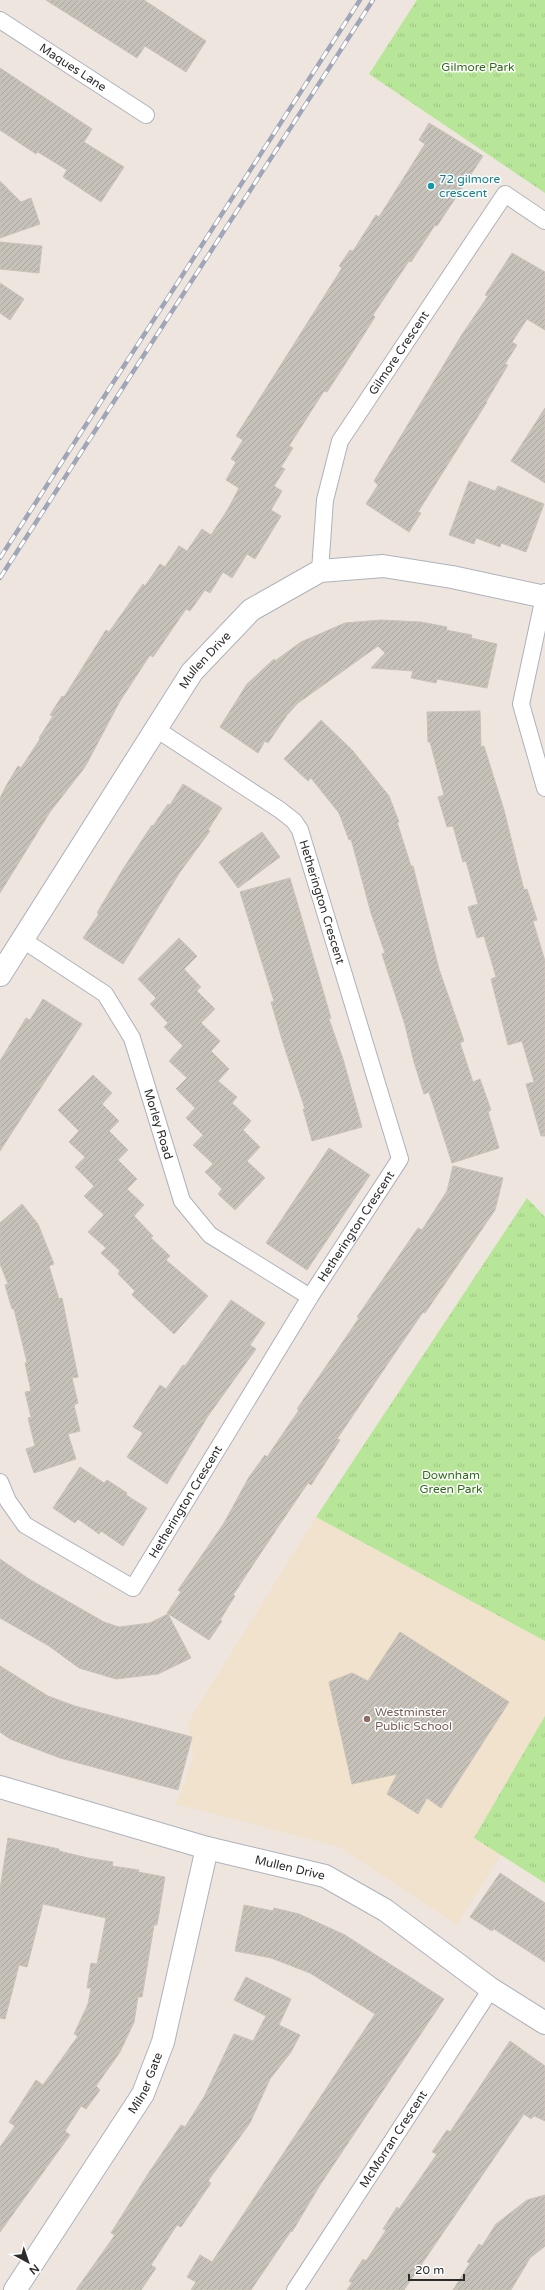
<svg xmlns="http://www.w3.org/2000/svg" width="545" height="2290" viewBox="0 0 545 2290" font-family="'Varela Round',sans-serif">
<style>
.education{fill:#f0e2cd}
.park{fill:url(#park-tufts)}
.building{fill:url(#building-hatch);stroke:#cac2b7}
.lines{fill:none;stroke-linecap:round;stroke-linejoin:round}
.street-casing{stroke:#aeb2bc;stroke-width:18}
.secondary-casing{stroke:#aeb2bc;stroke-width:24}
.street{stroke:#fff;stroke-width:16}
.secondary{stroke:#fff;stroke-width:22}
.rail-casing{stroke:#a0a5b7;stroke-width:4.5}
.rail{stroke:#fff;stroke-width:3;stroke-dasharray:9;stroke-linecap:butt}
.culture-dot{fill:#0f9aa8;stroke:#fff;stroke-width:1.5}
.education-dot{fill:#8d6e63;stroke:#fff;stroke-width:1.5}
.labels{text-anchor:middle;stroke-width:3;stroke-linejoin:round;paint-order:stroke}
.street-label{font-size:12px;fill:#2c2c2c;stroke:#fff}
.park-label{font-size:12px;fill:#2f6d18;stroke:#fff}
.culture-label{font-size:12px;fill:#0d838f;stroke:#fff;text-anchor:start}
.education-label{font-size:12px;fill:#785e54;stroke:#fff;text-anchor:start}
</style>
<defs>
<pattern id="park-tufts" width="24" height="20" patternUnits="userSpaceOnUse"><rect width="24" height="20" fill="#b8e699"/><path d="M3 7l-1-3M5 7V3M7 7l1-3M15 17l-1-3M17 17v-4M19 17l1-3" fill="none" stroke="#9ec584"/></pattern>
<pattern id="building-hatch" width="6" height="6" patternUnits="userSpaceOnUse"><rect width="6" height="6" fill="#c6c1b9"/><path d="M-1 1l2-2M0 6l6-6M5 7l2-2" fill="none" stroke="#aaa69f"/></pattern>
</defs>
<rect width="100%" height="100%" fill="#eee6de"/>
<polygon class="education" points="316,1517 545,1641 545,1716 474,1838 501,1855 457,1925 339,1847 176,1804 193,1759 188,1722"/>
<g class="park">
<polygon points="417,0 545,0 545,193 369,74"/>
<polygon points="527,1198 545,1217 545,1641 316,1517"/>
<polygon points="545,1716 545,1883 474,1838"/>
</g>
<g class="building">
<polygon points="46,0 144,0 206,41 186,72 145,46 137,58"/>
<polygon points="0,68 92,129 84,142 124,167 101,202 63,177 67,170 38,152 36,154 0,130"/>
<polygon points="429,123 483,156 437,226 435,225 411,262 409,261 373,315 375,317 349,358 327,392 324,391 289,446 293,448 281,467 285,469 274,486 282,491 271,510 281,516 255,559 247,554 232,578 223,572 210,593 205,590 190,611 186,609 153,657 150,655 120,701 85,767 50,812 0,893 0,798 6,786 18,766 21,768 40,739 39,738 53,716 50,715 62,696 64,697 106,630 109,632 143,584 145,586 160,564 165,567 179,546 187,551 202,529 211,535 228,509 239,488 226,480 236,462 231,459 243,440 236,436 342,268 339,266 350,250 353,251 376,215 379,217 425,144 419,140"/>
<polygon points="0,181 21,202 31,198 40,224 0,238"/>
<polygon points="0,242 42,246 39,273 0,269"/>
<polygon points="512,253 545,272 545,330 527,319 512,342 517,345 505,364 508,365 486,402 487,402 418,512 421,513 409,532 366,504 378,485 374,481 461,336 488,296 485,295"/>
<polygon points="0,283 24,299 10,320 0,313"/>
<polygon points="545,408 545,483 511,461"/>
<polygon points="469,481 495,491 498,486 544,504 526,552 501,543 500,547 476,538 474,544 449,535"/>
<polygon points="381,620 421,622 447,627 446,630 472,635 471,638 497,644 487,688 437,679 436,683 411,678 413,671 371,668 385,653 378,646 298,703 287,715 268,743 265,741 258,753 220,727 247,684 274,659 275,661 301,642 345,623"/>
<polygon points="480,711 481,747 484,746 504,810 524,890 527,889 537,920 533,921 545,961 545,1136 541,1136 526,1084 534,1082 522,1041 508,1045 491,979 496,977 484,936 477,938 468,907 478,904 466,861 463,862 453,826 447,827 438,797 444,795 430,742 428,742 427,712"/>
<polygon points="321,720 353,751 389,796 399,822 397,822 411,866 413,866 439,969 464,1041 460,1043 473,1082 480,1079 491,1110 488,1112 499,1148 452,1163 429,1092 424,1094 414,1062 405,1025 382,954 385,953 371,913 351,839 349,840 339,813 311,778 308,781 284,759"/>
<polygon points="183,784 222,808 208,830 210,831 180,872 123,964 83,938 99,914 97,913 123,869 152,825 153,826 168,804 170,805"/>
<polygon points="262,832 280,857 238,888 219,862"/>
<polygon points="290,878 331,1018 329,1019 343,1059 362,1127 312,1141 303,1109 305,1109 283,1043 271,1002 274,1001 240,892"/>
<polygon points="179,938 197,956 184,969 201,987 197,991 215,1009 201,1023 220,1041 211,1051 229,1069 218,1081 237,1097 232,1103 251,1121 243,1130 260,1147 247,1161 265,1178 235,1210 218,1194 222,1189 205,1172 213,1164 193,1145 203,1135 186,1118 195,1108 176,1089 187,1078 169,1061 183,1046 164,1027 168,1023 150,1004 156,998 138,979"/>
<polygon points="43,999 82,1024 0,1151 0,1061 26,1018 30,1020"/>
<polygon points="93,1075 112,1093 102,1104 119,1121 109,1131 128,1150 118,1160 137,1179 127,1189 144,1205 134,1216 153,1236 151,1238 170,1256 166,1260 208,1296 174,1334 132,1295 135,1291 118,1274 120,1271 101,1253 106,1248 88,1232 104,1215 84,1196 94,1186 75,1167 85,1157 69,1142 79,1131 58,1110"/>
<polygon points="329,1148 370,1175 307,1270 266,1243"/>
<polygon points="453,1166 503,1178 495,1210 425,1313 423,1312 397,1350 337,1439 340,1440 311,1485 308,1483 278,1527 233,1595 235,1596 220,1620 222,1621 209,1640 167,1613 181,1592 178,1590 224,1523 249,1477 265,1455 267,1457 299,1410 297,1409 359,1318 357,1317 418,1228 422,1230 447,1191"/>
<polygon points="22,1204 38,1224 54,1264 49,1266 59,1299 62,1298 78,1377 72,1378 78,1403 74,1405 80,1431 68,1434 76,1459 34,1473 26,1449 35,1446 28,1418 31,1417 25,1392 31,1391 25,1363 27,1362 14,1309 12,1309 5,1285 8,1284 0,1264 0,1223"/>
<polygon points="231,1300 265,1323 250,1345 256,1349 208,1416 167,1484 127,1457 143,1433 133,1427 160,1385 166,1389 183,1365 185,1366"/>
<polygon points="80,1467 104,1483 107,1480 127,1493 126,1495 147,1508 123,1546 101,1531 99,1534 78,1519 75,1523 53,1508"/>
<polygon points="0,1559 29,1579 104,1622 119,1627 150,1623 168,1614 191,1658 158,1674 116,1679 79,1668 49,1646 0,1618"/>
<polygon points="400,1632 509,1702 441,1808 427,1798 418,1814 387,1794 397,1774 352,1784 329,1682 352,1673 368,1681"/>
<polygon points="0,1666 48,1696 75,1706 192,1737 178,1790 60,1758 10,1739 0,1732"/>
<polygon points="8,1838 59,1849 59,1851 88,1858 113,1862 112,1866 139,1870 138,1872 165,1877 157,1925 154,1925 142,1997 138,1997 134,2022 120,2052 96,2086 100,2090 86,2109 81,2106 65,2131 70,2135 0,2232 0,2147 15,2126 9,2122 36,2080 43,2085 78,2036 74,2034 88,2004 91,1988 87,1988 91,1963 97,1964 106,1918 43,1904 27,1967 19,1965 5,2019 0,2018 0,1889"/>
<polygon points="500,1873 545,1903 545,1962 494,1929 492,1931 470,1917"/>
<polygon points="244,1905 273,1911 274,1908 299,1914 345,1935 444,1999 320,2185 292,2232 291,2231 251,2290 191,2290 196,2282 187,2277 200,2255 212,2262 375,2014 310,1973 271,1958 235,1951"/>
<polygon points="246,1977 291,1999 279,2025 300,2035 291,2052 270,2079 250,2123 208,2181 211,2183 181,2227 177,2225 151,2265 156,2268 141,2290 76,2290 115,2235 111,2233 148,2174 181,2125 185,2127 204,2097 234,2034 253,2041 266,2016 234,2000"/>
<polygon points="510,2041 545,2066 545,2121 534,2116 531,2119 524,2114 404,2290 347,2290 352,2283 349,2281 363,2259 366,2261 386,2230 383,2229 397,2207 399,2209 437,2154 432,2152 447,2130 450,2132"/>
<polygon points="545,2195 545,2246 530,2258 511,2290 453,2290 470,2263 467,2262 479,2244 482,2246 496,2224 527,2200"/>
</g>
<g class="lines">
<defs>
<g id="street">
<path id="s1" d="M 0,20 L 146,115"/>
<path id="s2" d="M 320,571 L 325,500 L 340,441 L 505,194 L 545,221"/>
<polyline points="545,592 521,704 545,788"/>
<path id="s3" d="M 23,940 L 105,994 L 132,1038 L 182,1201 L 210,1235 L 310,1297"/>
<path id="s4" d="M 0,1482 L 8,1501 L 25,1525 L 133,1588 L 310,1297 L 400,1159 L 300,830 L 294,821 L 280,810 L 156,729"/>
<path id="s5" d="M 295,2290 L 491,1989"/>
</g>
<g id="secondary">
<path id="s6" d="M 0,975 L 192,672 L 251,610 L 320,571 L 383,566 L 452,577 L 545,597"/>
<path id="s7" d="M 0,1787 L 207,1848 L 325,1876 L 385,1910 L 491,1989 L 545,2023"/>
<path id="s8" d="M 15,2290 L 143,2094 L 163,2042 L 207,1848"/>
</g>
</defs>
<use href="#street" class="street-casing"/>
<use href="#secondary" class="secondary-casing"/>
<use href="#street" class="street"/>
<use href="#secondary" class="secondary"/>
<defs>
<g id="rail">
<polyline points="0,558 360,0"/>
<polyline points="0,578 373,0"/>
</g>
</defs>
<use href="#rail" class="rail-casing"/>
<use href="#rail" class="rail"/>
</g>
<circle class="culture-dot" cx="431" cy="186" r="4"/>
<circle class="education-dot" cx="367" cy="1719" r="4"/>
<g class="labels">
<g class="street-label">
<text dy="4" stroke="none"><textPath href="#s1" startOffset="87">Maques Lane</textPath></text>
<text dy="4" stroke="none"><textPath href="#s2" startOffset="238">Gilmore Crescent</textPath></text>
<text dy="4" stroke="none"><textPath href="#s6" startOffset="376">Mullen Drive</textPath></text>
<text transform="translate(322 902) rotate(73)" y="4">Hetherington Crescent</text>
<text dy="4" stroke="none"><textPath href="#s3" startOffset="240">Morley Road</textPath></text>
<text dy="4" stroke="none"><textPath href="#s4" startOffset="600">Hetherington Crescent</textPath></text>
<text dy="4" stroke="none"><textPath href="#s4" startOffset="276">Hetherington Crescent</textPath></text>
<text dy="4" stroke="none"><textPath href="#s7" startOffset="301">Mullen Drive</textPath></text>
<text dy="4" stroke="none"><textPath href="#s8" startOffset="245">Milner Gate</textPath></text>
<text dy="4" stroke="none"><textPath href="#s5" startOffset="180">McMorran Crescent</textPath></text>
</g>
<g class="park-label">
<text x="478" y="71">Gilmore Park</text>
<text x="451" y="1479">Downham<tspan x="451" dy="14">Green Park</tspan></text>
</g>
<g class="culture-label">
<text x="439" y="183">72 gilmore<tspan x="439" dy="14">crescent</tspan></text>
</g>
<g class="education-label">
<text x="375" y="1716">Westminster<tspan x="375" dy="14">Public School</tspan></text>
</g>
</g>
<g transform="translate(28 2262) rotate(140)" stroke="#ffffff" stroke-width="3" paint-order="stroke">
<path d="M0-3L7 15L0 10L-7 15Z" fill="#2c2c2c"/>
<text y="-6" font-size="11" font-weight="bold" text-anchor="middle" fill="#2c2c2c">N</text>
</g>
<path d="M409 2274v6h55v-6" fill="none" stroke="#2c2c2c" stroke-width="2"/>
<text x="415" y="2274" font-size="12" fill="#2c2c2c" stroke="#ffffff" stroke-width="3" paint-order="stroke">20 m</text>
</svg>
